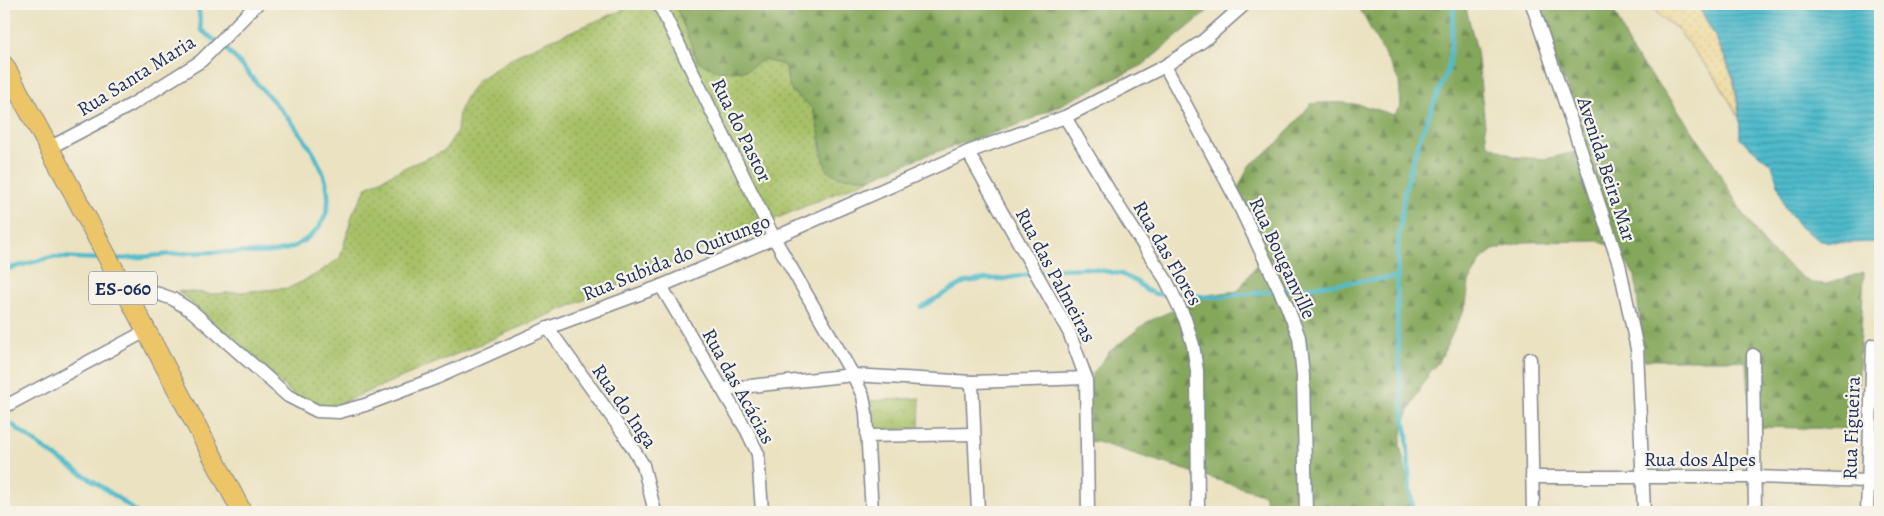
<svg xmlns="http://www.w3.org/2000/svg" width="1884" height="516" viewBox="0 0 1884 516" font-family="Alegreya,serif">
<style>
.grass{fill:url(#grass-dots);stroke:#617862}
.forest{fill:url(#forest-firs);stroke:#506b5d}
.sand{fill:url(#sand-dots);stroke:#84847e}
.park{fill:url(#park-crowns);stroke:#617862}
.water{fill:url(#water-rules);stroke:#357594}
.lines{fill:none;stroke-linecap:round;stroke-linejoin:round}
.stream{stroke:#4fbbcb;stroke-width:4.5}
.minor-casing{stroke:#838890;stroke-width:15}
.primary-casing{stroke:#838890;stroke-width:21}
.minor{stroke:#fff;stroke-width:12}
.primary{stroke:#edc569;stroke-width:19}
.labels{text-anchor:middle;stroke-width:4.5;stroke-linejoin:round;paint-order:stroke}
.shield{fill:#f7f3e8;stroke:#5d6a87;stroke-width:1}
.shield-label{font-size:19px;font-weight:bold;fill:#1b2f5e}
.street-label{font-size:20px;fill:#1b2f5e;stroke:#f7f3e8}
</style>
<defs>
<pattern id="grass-dots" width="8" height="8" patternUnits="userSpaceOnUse" patternTransform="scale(1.25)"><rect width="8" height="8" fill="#a7c167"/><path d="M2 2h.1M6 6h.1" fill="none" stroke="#879d58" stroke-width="1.8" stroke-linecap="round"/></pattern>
<pattern id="forest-firs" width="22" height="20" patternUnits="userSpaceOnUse" patternTransform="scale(1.25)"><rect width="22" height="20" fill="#85a75c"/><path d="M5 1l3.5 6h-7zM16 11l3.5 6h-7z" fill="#6c884f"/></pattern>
<pattern id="sand-dots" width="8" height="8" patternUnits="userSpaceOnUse" patternTransform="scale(1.25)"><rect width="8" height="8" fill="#eeda9e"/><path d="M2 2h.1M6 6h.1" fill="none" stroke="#ccbb8a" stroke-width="1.8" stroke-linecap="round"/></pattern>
<pattern id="park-crowns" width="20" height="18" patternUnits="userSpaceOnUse" patternTransform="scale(1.25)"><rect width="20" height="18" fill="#a7c167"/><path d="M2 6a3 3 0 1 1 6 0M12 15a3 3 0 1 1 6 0" fill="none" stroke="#879d58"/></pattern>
<pattern id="water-rules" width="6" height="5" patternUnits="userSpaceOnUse" patternTransform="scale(1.25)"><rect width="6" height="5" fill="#4fbbcb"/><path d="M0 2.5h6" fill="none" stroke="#4198a8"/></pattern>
</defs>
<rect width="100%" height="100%" fill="#f7f3e8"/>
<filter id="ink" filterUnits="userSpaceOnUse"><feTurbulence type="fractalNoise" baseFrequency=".02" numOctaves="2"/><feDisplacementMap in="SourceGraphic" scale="10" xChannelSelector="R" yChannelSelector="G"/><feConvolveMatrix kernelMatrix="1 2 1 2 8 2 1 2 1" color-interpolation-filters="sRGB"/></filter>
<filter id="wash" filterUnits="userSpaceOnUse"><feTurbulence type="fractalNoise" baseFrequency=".0096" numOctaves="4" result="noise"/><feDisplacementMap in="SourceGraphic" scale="20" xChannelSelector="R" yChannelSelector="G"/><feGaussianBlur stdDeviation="1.12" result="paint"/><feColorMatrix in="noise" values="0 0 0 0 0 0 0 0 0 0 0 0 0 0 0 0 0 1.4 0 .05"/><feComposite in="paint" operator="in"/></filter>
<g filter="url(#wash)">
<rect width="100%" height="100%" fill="#ebe2c1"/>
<polygon class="grass" points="637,4 675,4 698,62 719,71 747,70 764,59 786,66 787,79 792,92 812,107 820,135 821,154 841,177 872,178 315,414 178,291 215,294 289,288 315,275 340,258 353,213 367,187 406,167 444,151 457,132 459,112 465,99 478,80 522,52"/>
<g class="forest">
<path d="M 675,4 L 1216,4 L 1143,65 L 1023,123 L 921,157 L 872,178 L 841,177 L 827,171 C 820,150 821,130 813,110 C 811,106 808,104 805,102 C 788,89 788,86 786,66 L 764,59 L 747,70 L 719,71 L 698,62 Z"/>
<path d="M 1357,4 L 1465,4 L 1477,51 L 1487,144 L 1515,157 L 1546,159 L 1583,150 L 1580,112 L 1554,61 L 1537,4 L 1611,4 L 1633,53 L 1672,101 L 1710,157 L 1739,207 L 1768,249 L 1802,277 L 1812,283 L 1827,284 L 1864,272 L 1856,429 L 1751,427 L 1747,362 L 1729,360 L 1644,360 L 1635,276 L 1617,248 L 1597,241 L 1524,242 L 1493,250 L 1482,259 L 1469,282 L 1466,305 L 1440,360 L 1430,372 L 1416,396 L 1404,422 L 1400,446 L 1415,512 L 1266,512 L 1265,495 L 1097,442 L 1087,441 L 1083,429 L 1092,375 L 1109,352 L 1147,322 L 1207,295 L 1238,291 L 1261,258 L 1258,225 L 1232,201 L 1249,166 L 1275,146 L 1311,104 C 1345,100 1362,104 1394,115 L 1401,105 L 1399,81 Z"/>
</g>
<polygon class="sand" points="1649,4 1697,4 1714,34 1733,78 1740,119 1717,80 1677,29 1662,18"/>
<polygon class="park" points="920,398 919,428 868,430 867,401"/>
<path class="water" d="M 1697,4 L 1880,4 L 1880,242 L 1848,243 L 1821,241 L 1801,228 L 1785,207 L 1772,165 L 1740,139 C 1740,119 1738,97 1733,77 C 1725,52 1710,27 1697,4 Z"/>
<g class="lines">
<g class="stream">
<path d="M 113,259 C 130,259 146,256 162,255 C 181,253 201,252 219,252 C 241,252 275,256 295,246 C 371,206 298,127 261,88 C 250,76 240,62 228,51 C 220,43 210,37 201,30 L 198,4"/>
<polyline points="4,270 52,257 103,259"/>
<polyline points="921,307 965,282 986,279 1003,279 1059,269 1087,268 1121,274 1137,282 1146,290 1156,294 1219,297 1398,277"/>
<path d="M 13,425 C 51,458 98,480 136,512"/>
<polyline points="1414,512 1410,491 1407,435 1403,411 1398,346 1397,315 1398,244 1404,195 1412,163 1422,132 1449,67 1454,4"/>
</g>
</g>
</g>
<g filter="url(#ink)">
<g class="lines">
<defs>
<g id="minor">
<polyline points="659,4 774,238 853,375 863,396 866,413 872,512"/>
<polyline points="1532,4 1619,264 1637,349 1644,512"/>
<polyline points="1165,66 1236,199 1287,306 1299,337 1303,376 1306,512"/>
<polyline points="1065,117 1119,207 1166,280 1185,319 1193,345 1197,371 1198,512"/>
<polyline points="49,148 131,105 201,61 257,4"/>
<polyline points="968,152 1069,332 1086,378 1088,512"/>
<polyline points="661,286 747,431 758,454 762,512"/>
<polyline points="124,288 159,294 173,299 193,312 288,396 317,411 339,412 365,405 436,378 548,328 661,286 774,238 968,152 1065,117 1165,66 1203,41 1245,4"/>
<polyline points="548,328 624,434 643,465 655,512"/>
<polyline points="1753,355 1755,512"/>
<polyline points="1530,359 1533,512"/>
<polyline points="972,382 978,512"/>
<polyline points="722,389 853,375 972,382 1086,378"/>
<polyline points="4,407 146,331"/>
<polyline points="867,436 974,434"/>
<polyline points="1532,477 1755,477 1867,481"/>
<polyline points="1867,512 1873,345"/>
</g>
<polyline id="primary" points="4,65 72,190 242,512"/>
</defs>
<use href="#minor" class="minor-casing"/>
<use href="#primary" class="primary-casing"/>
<use href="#minor" class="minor"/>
<use href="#primary" class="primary"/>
</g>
</g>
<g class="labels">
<rect class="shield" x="89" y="271.5" width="68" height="33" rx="4"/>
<g class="shield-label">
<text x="123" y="295">ES-060</text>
</g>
<g class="street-label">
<text transform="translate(136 75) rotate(-32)" y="7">Rua Santa Maria</text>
<text transform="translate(742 130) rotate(64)" y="7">Rua do Pastor</text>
<text transform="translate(1607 169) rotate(72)" y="7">Avenida Beira Mar</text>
<text transform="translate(1168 253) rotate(60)" y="7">Rua das Flores</text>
<text transform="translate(676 257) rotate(-22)" y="7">Rua Subida do Quitungo</text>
<text transform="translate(1283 258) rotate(65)" y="7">Rua Bouganville</text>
<text transform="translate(1056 275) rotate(62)" y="7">Rua das Palmeiras</text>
<text transform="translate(739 386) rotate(61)" y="7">Rua das Acácias</text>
<text transform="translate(625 406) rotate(55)" y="7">Rua do Inga</text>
<text transform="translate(1851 428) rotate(-88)" y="7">Rua Figueira</text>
<text x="1700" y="466">Rua dos Alpes</text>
</g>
</g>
<rect width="1884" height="516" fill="none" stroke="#f7f3e8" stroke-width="20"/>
</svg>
